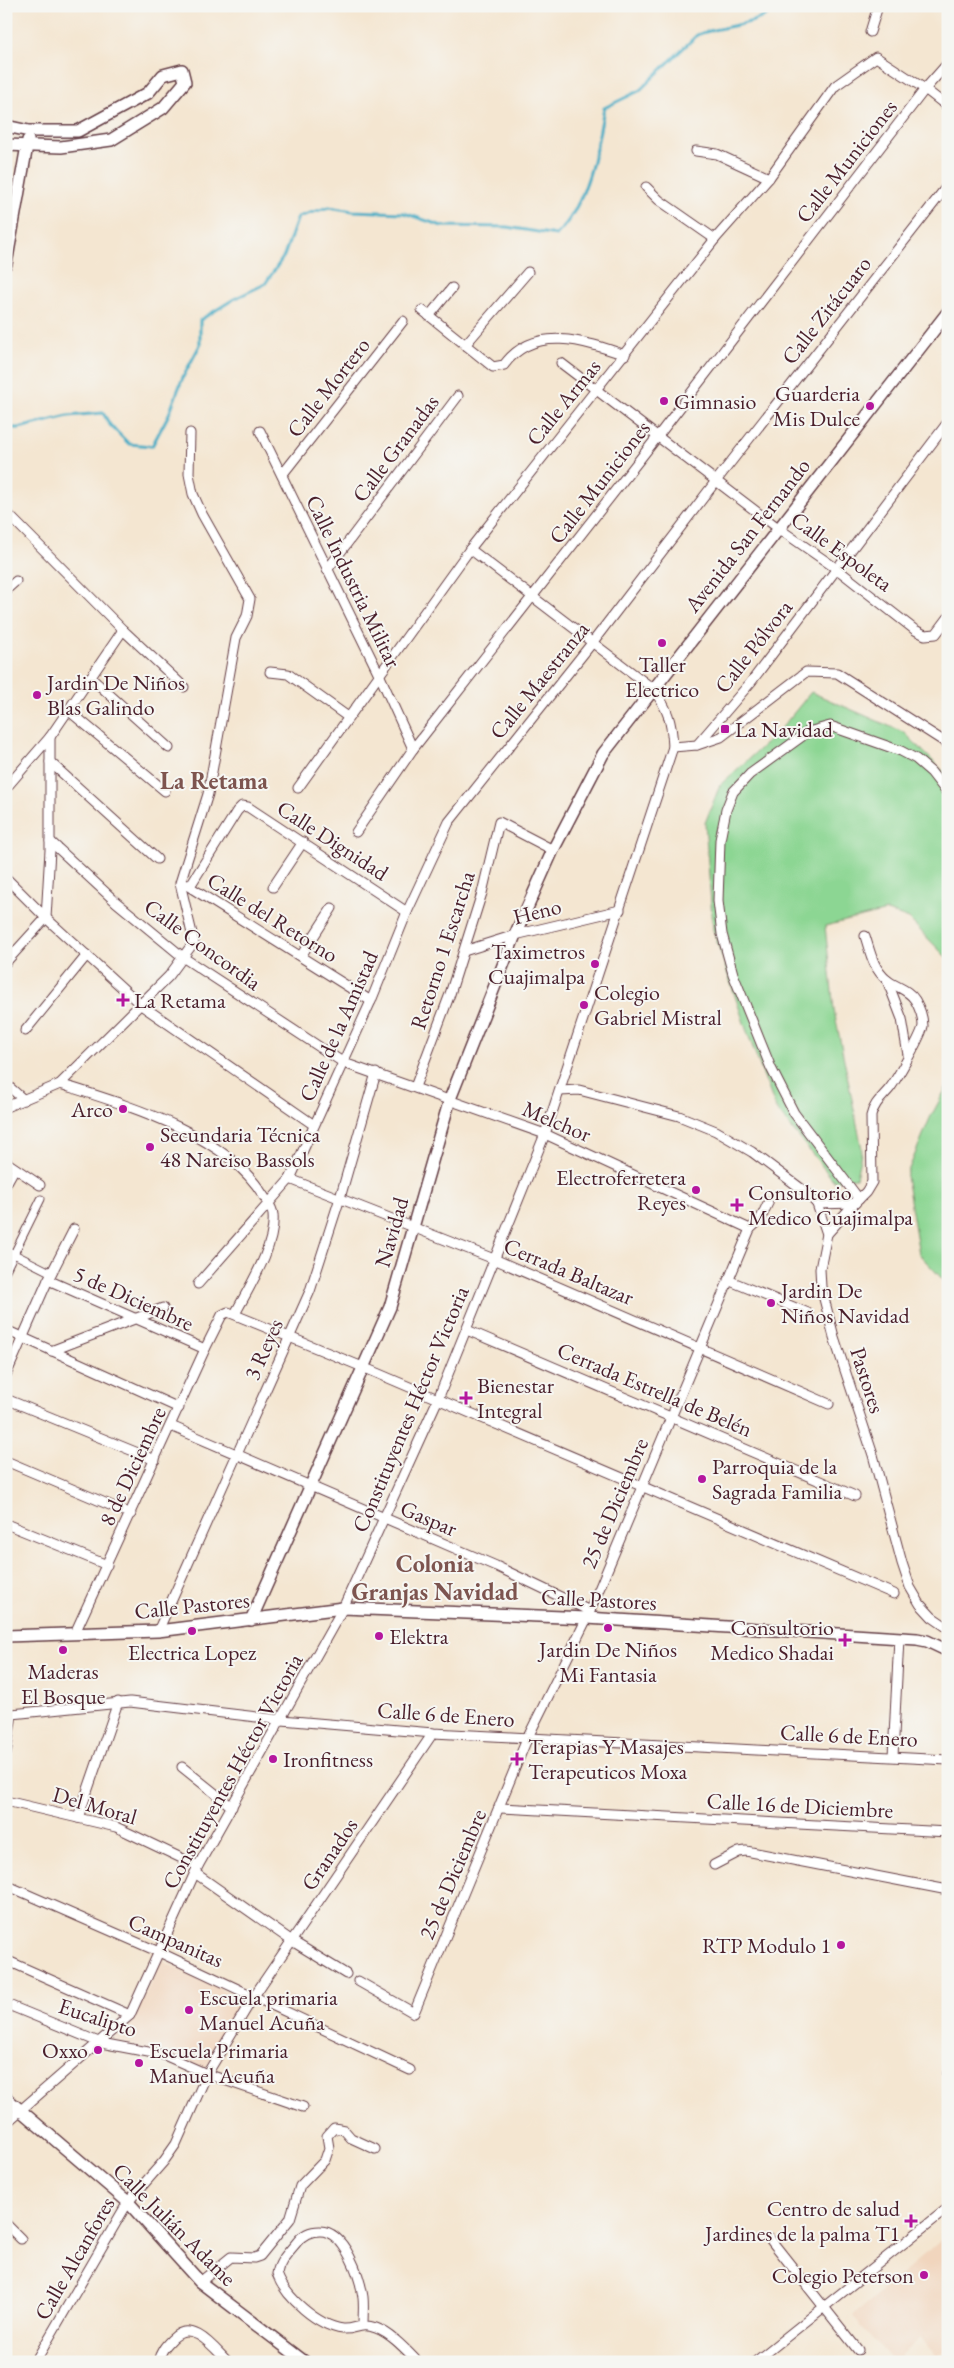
<svg xmlns="http://www.w3.org/2000/svg" width="954" height="2368" viewBox="0 0 954 2368" font-family="'EB Garamond',serif">
<style>
.built{fill:#f1d5bd}
.green{fill:#8cd693;stroke:#6b7a5f}
.lines{fill:none;stroke-linecap:round;stroke-linejoin:round}
.stream{stroke:#47adc6;stroke-width:3}
.pedestrian-casing{stroke:#643d44;stroke-width:9}
.minor-casing{stroke:#643d44;stroke-width:11}
.tertiary-casing{stroke:#643d44;stroke-width:14}
.pedestrian{stroke:#fff;stroke-width:7}
.minor{stroke:#fff;stroke-width:9}
.tertiary{stroke:#fff;stroke-width:11}
.poi-dot{fill:#b5179e;stroke:#f6f6f2;stroke-width:2}
.labels{text-anchor:middle;stroke-width:4;stroke-linejoin:round;paint-order:stroke}
.street-label{font-size:22px;fill:#4a1f2b;stroke:#f6f6f2}
.poi-label{font-size:22px;fill:#4a1f2b;stroke:#f6f6f2;text-anchor:start}
.neighbourhood-label{font-size:24px;font-weight:bold;fill:#7d544f;stroke:#f6f6f2}
</style>
<rect width="100%" height="100%" fill="#f6f6f2"/>
<filter id="ink" filterUnits="userSpaceOnUse"><feTurbulence type="fractalNoise" baseFrequency=".02" numOctaves="2"/><feDisplacementMap in="SourceGraphic" scale="10" xChannelSelector="R" yChannelSelector="G"/><feConvolveMatrix kernelMatrix="1 2 1 2 8 2 1 2 1" color-interpolation-filters="sRGB"/></filter>
<filter id="wash" filterUnits="userSpaceOnUse"><feTurbulence type="fractalNoise" baseFrequency=".0096" numOctaves="4" result="noise"/><feDisplacementMap in="SourceGraphic" scale="20" xChannelSelector="R" yChannelSelector="G"/><feGaussianBlur stdDeviation="1.12" result="paint"/><feColorMatrix in="noise" values="0 0 0 0 0 0 0 0 0 0 0 0 0 0 0 0 0 1.4 0 .05"/><feComposite in="paint" operator="in"/></filter>
<g filter="url(#wash)">
<rect width="100%" height="100%" fill="#f4e6d1"/>
<g class="built">
<polygon points="162,1961 245,2001 205,2069 113,2039 133,2019"/>
<polygon points="948,2234 948,2351 937,2357 921,2338 893,2361 853,2316"/>
</g>
<g class="green">
<polygon points="811,692 905,733 948,776 948,959 909,919 887,911 825,926 834,1010 862,1149 856,1178 834,1181 776,1109 746,1029 713,930 705,823 720,785 779,731"/>
<polygon points="948,1085 948,1285 919,1254 906,1176 930,1118"/>
</g>
<g class="lines">
<path class="stream" d="M 6,428 L 19,428 L 68,416 L 103,413 L 110,425 L 129,444 L 152,446 L 169,414 L 183,377 L 200,345 L 200,320 L 234,299 L 265,284 L 284,256 L 298,217 L 329,207 L 353,211 L 404,213 L 442,226 L 507,227 L 556,235 C 587,206 597,148 604,108 L 639,91 L 697,35 C 719,25 762,27 776,6"/>
</g>
</g>
<g filter="url(#ink)">
<g class="lines">
<defs>
<g id="pedestrian">
<polyline points="6,1186 16,1168"/>
<polyline points="6,1250 52,1273"/>
<polyline points="6,1270 41,1199"/>
</g>
<g id="minor">
<polyline points="870,32 878,6"/>
<polyline points="696,151 717,154 769,178"/>
<polyline points="646,187 659,200 715,239"/>
<path d="M 422,310 L 493,367 L 504,365 C 534,324 585,341 625,355"/>
<polyline points="429,316 452,288"/>
<polyline points="465,345 528,272"/>
<polyline points="561,363 778,528 837,569 915,630 925,635 936,634 948,618"/>
<polyline points="260,431 379,674 413,749"/>
<polyline points="282,475 403,321"/>
<polyline points="9,515 123,630 184,687"/>
<polyline points="327,570 458,396"/>
<polyline points="6,590 16,581"/>
<polyline points="270,672 288,674 348,717"/>
<polyline points="90,677 169,748"/>
<polyline points="68,710 165,791"/>
<polyline points="697,745 751,682 948,422"/>
<polyline points="673,747 697,745 721,737 806,672 837,673 948,744"/>
<polyline points="50,762 157,859"/>
<polyline points="6,788 50,737 123,630"/>
<polyline points="298,788 470,549 715,239 769,178 835,86 876,57 925,89 948,107"/>
<polyline points="356,832 413,749 658,436 925,89 948,63"/>
<polyline points="50,841 116,902 184,958 344,1063 545,1134 750,1229"/>
<polyline points="6,878 46,918 141,1005 314,1125"/>
<polyline points="185,884 371,1001"/>
<polyline points="190,886 237,811 242,806 248,807 407,912"/>
<polyline points="273,887 303,842"/>
<polyline points="464,951 515,935 620,910"/>
<polyline points="301,956 332,908"/>
<polyline points="6,962 46,918 50,850 50,737"/>
<polyline points="887,980 902,1019 908,1055"/>
<polyline points="25,1031 87,955"/>
<polyline points="6,1084 24,1100"/>
<path d="M 60,1084 C 126,1105 225,1133 263,1195 C 267,1201 273,1208 273,1215 C 276,1246 249,1287 235,1314"/>
<polyline points="415,1087 450,994 482,893 499,822 553,850"/>
<polyline points="560,1091 579,1090 679,1116 716,1131 752,1152 807,1193 817,1204 827,1234 820,1269 821,1287 834,1337 873,1455 902,1563 910,1587 920,1604 932,1617 948,1628"/>
<polyline points="6,1107 60,1084 169,976 194,942 180,883 208,794 236,638 247,616 250,599 202,514 193,494 189,474 190,433"/>
<polyline points="6,1162 40,1185"/>
<polyline points="290,1179 494,1259 829,1404"/>
<polyline points="859,1199 794,1113 771,1068 733,974 722,934 718,901 720,840 726,810 733,792 750,774 808,732 830,726 901,751 916,759 931,772 948,794"/>
<path d="M 817,1204 L 855,1203 L 866,1192 L 872,1182 L 871,1116 C 874,1103 882,1098 890,1088 C 896,1080 922,1035 923,1026 C 923,1018 919,1007 915,1000 C 909,990 896,987 887,980 C 873,969 870,951 865,936"/>
<polyline points="827,1234 855,1203"/>
<polyline points="48,1280 205,1349"/>
<polyline points="728,1280 808,1313"/>
<polyline points="198,1284 290,1179 371,1001 407,912 449,822 592,643 716,481 948,185"/>
<polyline points="6,1330 179,1408"/>
<polyline points="467,1330 855,1496"/>
<polyline points="51,1351 163,1308"/>
<polyline points="6,1375 48,1280 74,1229"/>
<polyline points="6,1399 155,1460"/>
<polyline points="171,1426 496,1566 590,1611"/>
<polyline points="6,1461 131,1514"/>
<polyline points="6,1524 107,1565"/>
<polyline points="158,1631 310,1291 340,1198 376,1073"/>
<polyline points="75,1633 205,1349 222,1315 228,1312 365,1368 894,1594"/>
<polyline points="6,1754 12,1714 130,1702 282,1720 433,1733 948,1760"/>
<polyline points="893,1756 899,1638"/>
<polyline points="182,1767 232,1807"/>
<polyline points="6,1801 116,1827 198,1866"/>
<polyline points="500,1808 948,1832"/>
<polyline points="78,1818 118,1702"/>
<polyline points="714,1865 739,1852 746,1851 948,1890"/>
<polyline points="195,1873 292,1941 346,1974"/>
<polyline points="6,1885 159,1952 410,2070"/>
<polyline points="6,1960 130,2015"/>
<polyline points="358,1981 414,2013 527,1739 587,1618 750,1229 760,1220 768,1203"/>
<polyline points="6,2004 101,2043 164,2055 207,2074 303,2107"/>
<polyline points="948,2073 948,2089"/>
<path d="M 6,2123 L 130,2015 L 198,1866 L 343,1608 L 438,1399 L 545,1134 L 673,747 C 672,723 668,707 652,688 L 470,549"/>
<polyline points="6,2224 21,2239"/>
<polyline points="770,2239 858,2350"/>
<polyline points="200,2282 231,2257 254,2258 260,2256 290,2219 300,2186 325,2160 329,2148 327,2136 334,2128 344,2130 351,2138 375,2149"/>
<path d="M 363,2324 C 363,2316 364,2306 363,2297 C 360,2277 345,2231 320,2231 C 310,2231 303,2234 297,2242 C 289,2252 279,2261 277,2274 C 285,2297 318,2326 343,2329 C 356,2330 360,2322 376,2328 C 392,2334 406,2350 418,2362"/>
<polyline points="35,2362 128,2202 164,2161 176,2144 207,2074 254,1996 433,1733"/>
<path d="M 158,2362 C 160,2352 165,2346 172,2339 C 192,2318 214,2348 228,2362"/>
<polyline points="755,2362 948,2208"/>
</g>
<g id="tertiary">
<polyline points="6,126 29,131 78,131 148,93 163,75 182,70 185,82 163,108 111,140 61,147 6,145"/>
<polyline points="6,264 28,140"/>
<polyline points="251,1620 390,1307 450,1099 515,935 553,850 603,754 948,312"/>
<polyline points="6,1636 158,1631 343,1608 587,1618 917,1639 927,1641 948,1651"/>
<polyline points="6,2098 128,2202 200,2282 305,2362"/>
</g>
</defs>
<use href="#pedestrian" class="pedestrian-casing"/>
<use href="#minor" class="minor-casing"/>
<use href="#tertiary" class="tertiary-casing"/>
<use href="#pedestrian" class="pedestrian"/>
<use href="#minor" class="minor"/>
<use href="#tertiary" class="tertiary"/>
</g>
</g>
<g class="poi-dot">
<circle cx="664" cy="401" r="5"/>
<circle cx="870" cy="406" r="5"/>
<circle cx="662" cy="643" r="5"/>
<circle cx="37" cy="695" r="5"/>
<rect x="720" y="724" width="10" height="10" rx="2.5"/>
<circle cx="595" cy="964" r="5"/>
<path d="M120.5 992.5h5v5h5v5h-5v5h-5v-5h-5v-5h5z"/>
<circle cx="584" cy="1005" r="5"/>
<circle cx="123" cy="1109" r="5"/>
<circle cx="150" cy="1147" r="5"/>
<circle cx="696" cy="1190" r="5"/>
<path d="M734.5 1197.5h5v5h5v5h-5v5h-5v-5h-5v-5h5z"/>
<circle cx="771" cy="1303" r="5"/>
<path d="M463.5 1390.5h5v5h5v5h-5v5h-5v-5h-5v-5h5z"/>
<circle cx="702" cy="1479" r="5"/>
<circle cx="608" cy="1628" r="5"/>
<circle cx="192" cy="1631" r="5"/>
<circle cx="379" cy="1636" r="5"/>
<path d="M842.5 1632.5h5v5h5v5h-5v5h-5v-5h-5v-5h5z"/>
<circle cx="63" cy="1650" r="5"/>
<circle cx="273" cy="1759" r="5"/>
<path d="M514.5 1751.5h5v5h5v5h-5v5h-5v-5h-5v-5h5z"/>
<circle cx="841" cy="1945" r="5"/>
<circle cx="189" cy="2010" r="5"/>
<circle cx="98" cy="2050" r="5"/>
<circle cx="139" cy="2063" r="5"/>
<path d="M908.5 2213.5h5v5h5v5h-5v5h-5v-5h-5v-5h5z"/>
<circle cx="924" cy="2275" r="5"/>
</g>
<g class="labels">
<g class="street-label">
<text transform="translate(846 161) rotate(-52)" y="8">Calle Municiones</text>
<text transform="translate(826 310) rotate(-52)" y="8">Calle Zitácuaro</text>
<text transform="translate(328 387) rotate(-52)" y="8">Calle Mortero</text>
<text transform="translate(563 402) rotate(-51)" y="8">Calle Armas</text>
<text transform="translate(395 448) rotate(-53)" y="8">Calle Granadas</text>
<text transform="translate(599 482) rotate(-52)" y="8">Calle Municiones</text>
<text transform="translate(747 535) rotate(-52)" y="8">Avenida San Fernando</text>
<text transform="translate(842 551) rotate(36)" y="8">Calle Espoleta</text>
<text transform="translate(354 581) rotate(64)" y="8">Calle Industria Militar</text>
<text transform="translate(753 646) rotate(-52)" y="8">Calle Pólvora</text>
<text transform="translate(539 680) rotate(-51)" y="8">Calle Maestranza</text>
<text transform="translate(333 840) rotate(33)" y="8">Calle Dignidad</text>
<text transform="translate(537 911) rotate(-14)" y="8">Heno</text>
<text transform="translate(273 917) rotate(32)" y="8">Calle del Retorno</text>
<text transform="translate(203 944) rotate(36)" y="8">Calle Concordia</text>
<text transform="translate(442 950) rotate(-72)" y="8">Retorno 1 Escarcha</text>
<text transform="translate(338 1026) rotate(-66)" y="8">Calle de la Amistad</text>
<text transform="translate(557 1121) rotate(23)" y="8">Melchor</text>
<text transform="translate(391 1232) rotate(-74)" y="8">Navidad</text>
<text transform="translate(569 1271) rotate(23)" y="8">Cerrada Baltazar</text>
<text transform="translate(134 1298) rotate(24)" y="8">5 de Diciembre</text>
<text transform="translate(263 1349) rotate(-66)" y="8">3 Reyes</text>
<text transform="translate(868 1380) rotate(72)" y="8">Pastores</text>
<text transform="translate(655 1389) rotate(23)" y="8">Cerrada Estrella de Belén</text>
<text transform="translate(410 1409) rotate(-67)" y="8">Constituyentes Héctor Victoria</text>
<text transform="translate(132 1466) rotate(-65)" y="8">8 de Diciembre</text>
<text transform="translate(614 1503) rotate(-67)" y="8">25 de Diciembre</text>
<text transform="translate(429 1518) rotate(23)" y="8">Gaspar</text>
<text transform="translate(599 1599) rotate(3)" y="8">Calle Pastores</text>
<text transform="translate(192 1605) rotate(-6)" y="8">Calle Pastores</text>
<text transform="translate(446 1714) rotate(4)" y="8">Calle 6 de Enero</text>
<text transform="translate(849 1735) rotate(3)" y="8">Calle 6 de Enero</text>
<text transform="translate(232 1771) rotate(-61)" y="8">Constituyentes Héctor Victoria</text>
<text transform="translate(95 1805) rotate(16)" y="8">Del Moral</text>
<text transform="translate(800 1805) rotate(3)" y="8">Calle 16 de Diciembre</text>
<text transform="translate(329 1854) rotate(-56)" y="8">Granados</text>
<text transform="translate(452 1874) rotate(-67)" y="8">25 de Diciembre</text>
<text transform="translate(176 1940) rotate(24)" y="8">Campanitas</text>
<text transform="translate(98 2017) rotate(18)" y="8">Eucalipto</text>
<text transform="translate(175 2224) rotate(45)" y="8">Calle Julián Adame</text>
<text transform="translate(74 2258) rotate(-60)" y="8">Calle Alcanfores</text>
</g>
<g class="poi-label">
<text x="860" y="401" text-anchor="end">Guarderia<tspan x="860" dy="25">Mis Dulce</tspan></text>
<text x="674" y="409">Gimnasio</text>
<text x="662" y="672" text-anchor="middle">Taller<tspan x="662" dy="25">Electrico</tspan></text>
<text x="47" y="690">Jardin De Niños<tspan x="47" dy="25">Blas Galindo</tspan></text>
<text x="735" y="737">La Navidad</text>
<text x="585" y="959" text-anchor="end">Taximetros<tspan x="585" dy="25">Cuajimalpa</tspan></text>
<text x="594" y="1000">Colegio<tspan x="594" dy="25">Gabriel Mistral</tspan></text>
<text x="134" y="1008">La Retama</text>
<text x="113" y="1117" text-anchor="end">Arco</text>
<text x="160" y="1142">Secundaria Técnica<tspan x="160" dy="25">48 Narciso Bassols</tspan></text>
<text x="686" y="1185" text-anchor="end">Electroferretera<tspan x="686" dy="25">Reyes</tspan></text>
<text x="748" y="1200">Consultorio<tspan x="748" dy="25">Medico Cuajimalpa</tspan></text>
<text x="781" y="1298">Jardin De<tspan x="781" dy="25">Niños Navidad</tspan></text>
<text x="477" y="1393">Bienestar<tspan x="477" dy="25">Integral</tspan></text>
<text x="712" y="1474">Parroquia de la<tspan x="712" dy="25">Sagrada Familia</tspan></text>
<text x="834" y="1635" text-anchor="end">Consultorio<tspan x="834" dy="25">Medico Shadai</tspan></text>
<text x="389" y="1644">Elektra</text>
<text x="608" y="1657" text-anchor="middle">Jardin De Niños<tspan x="608" dy="25">Mi Fantasia</tspan></text>
<text x="192" y="1660" text-anchor="middle">Electrica Lopez</text>
<text x="63" y="1679" text-anchor="middle">Maderas<tspan x="63" dy="25">El Bosque</tspan></text>
<text x="528" y="1754">Terapias Y Masajes<tspan x="528" dy="25">Terapeuticos Moxa</tspan></text>
<text x="283" y="1767">Ironfitness</text>
<text x="831" y="1953" text-anchor="end">RTP Modulo 1</text>
<text x="199" y="2005">Escuela primaria<tspan x="199" dy="25">Manuel Acuña</tspan></text>
<text x="88" y="2058" text-anchor="end">Oxxo</text>
<text x="149" y="2058">Escuela Primaria<tspan x="149" dy="25">Manuel Acuña</tspan></text>
<text x="900" y="2216" text-anchor="end">Centro de salud<tspan x="900" dy="25">Jardines de la palma T1</tspan></text>
<text x="914" y="2283" text-anchor="end">Colegio Peterson</text>
</g>
<g class="neighbourhood-label">
<text x="214" y="789">La Retama</text>
<text x="435" y="1572">Colonia<tspan x="435" dy="28">Granjas Navidad</tspan></text>
</g>
</g>
<rect width="954" height="2368" fill="none" stroke="#f6f6f2" stroke-width="25"/>
</svg>
